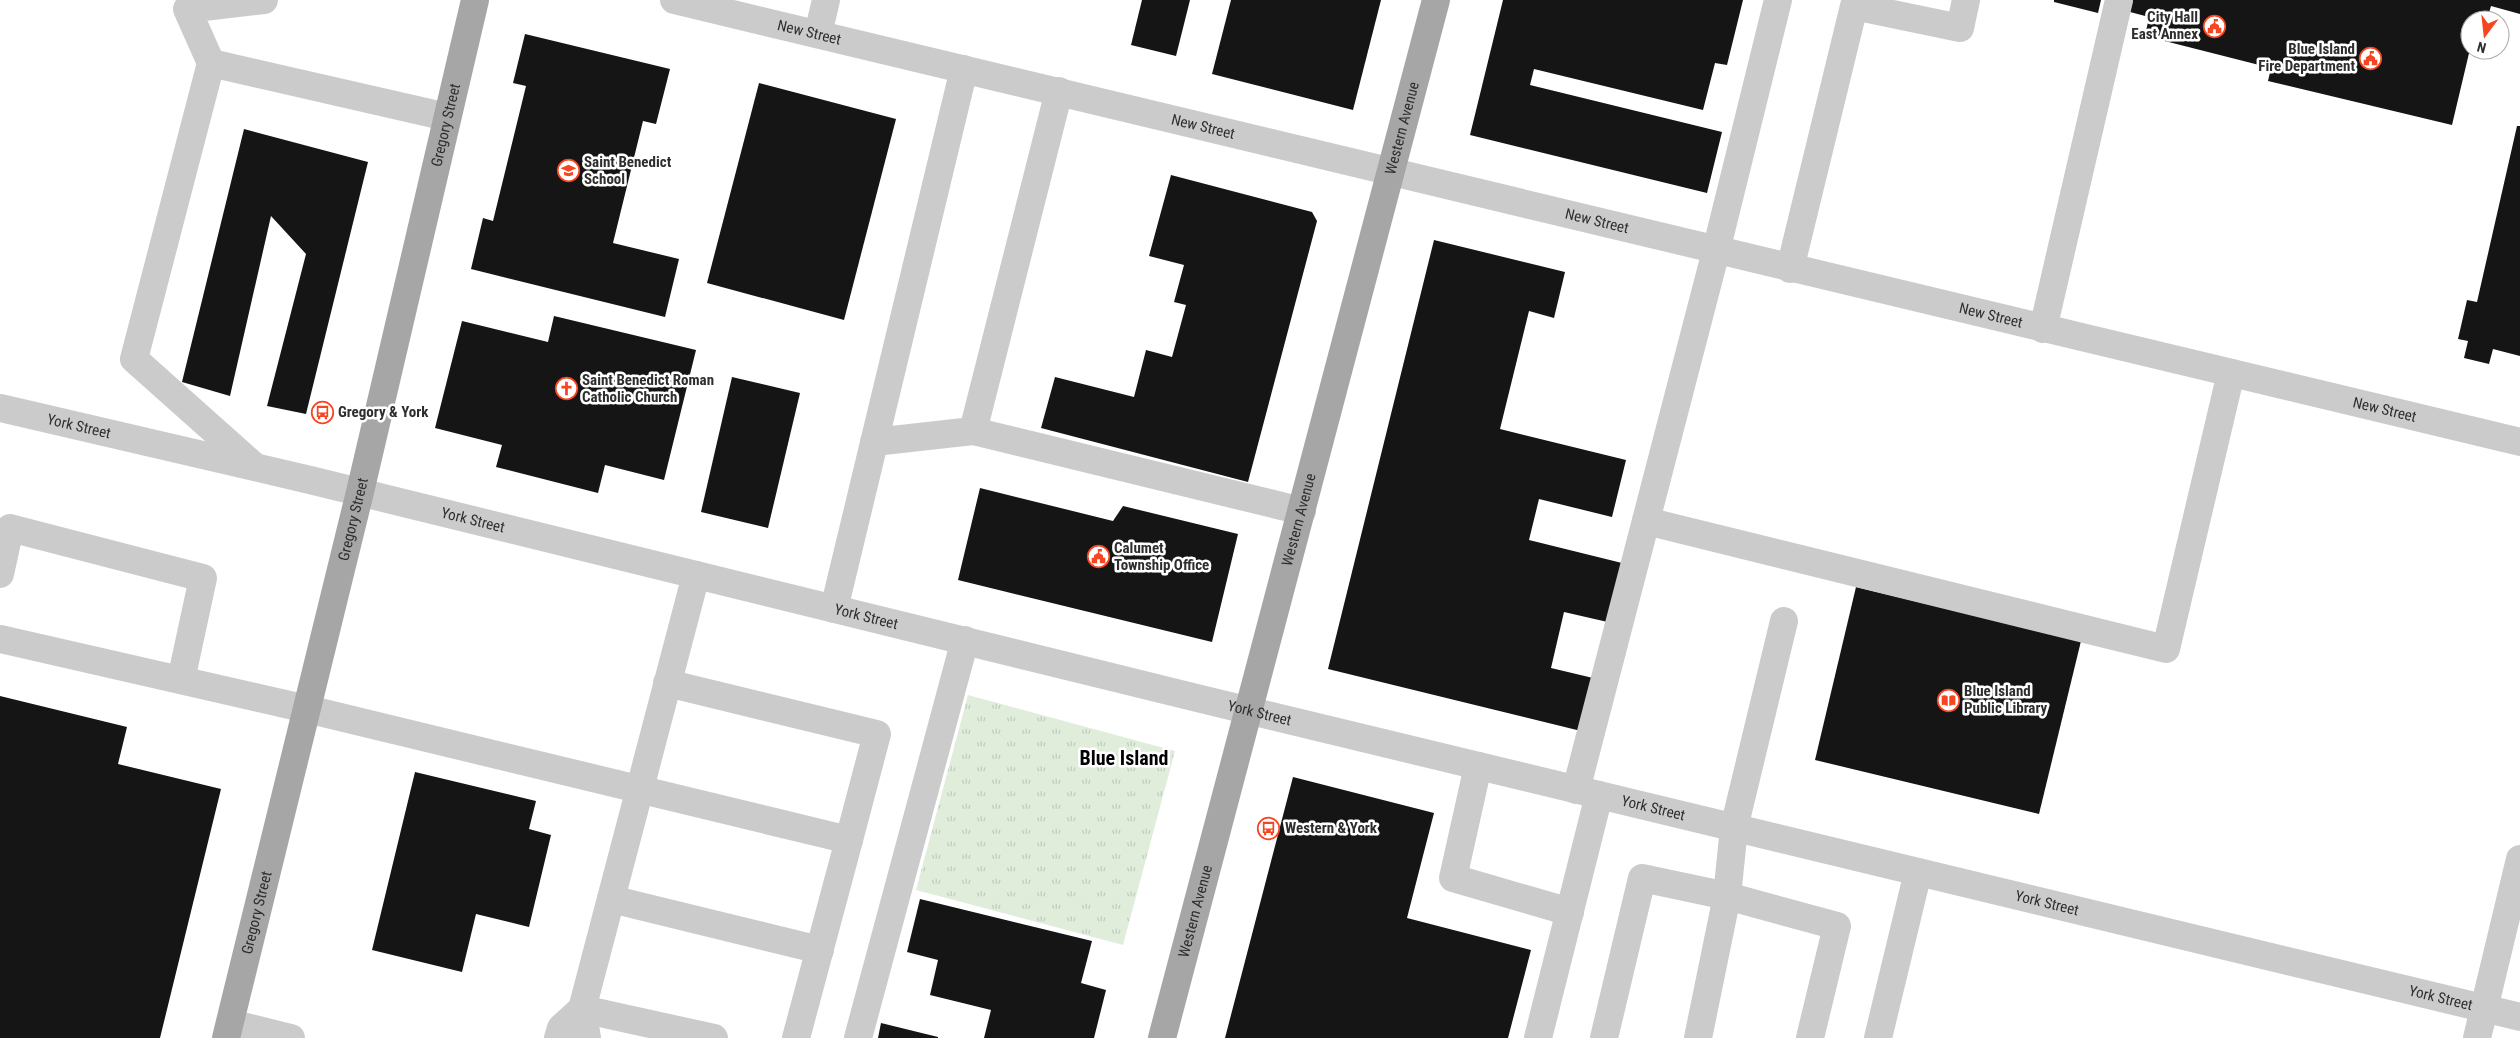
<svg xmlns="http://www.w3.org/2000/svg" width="2520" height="1038" viewBox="0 0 2520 1038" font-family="'Roboto Condensed',sans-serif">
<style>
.park{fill:url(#park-tufts)}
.building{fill:#151515}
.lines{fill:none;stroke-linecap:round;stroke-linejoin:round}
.minor{stroke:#cbcbcb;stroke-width:28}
.major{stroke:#a6a6a6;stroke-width:28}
.labels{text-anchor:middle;stroke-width:5;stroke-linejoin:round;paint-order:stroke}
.poi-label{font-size:15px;font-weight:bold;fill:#2e2e2e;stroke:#fff;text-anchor:start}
.street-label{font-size:15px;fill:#2e2e2e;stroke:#fff}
.district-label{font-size:20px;font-weight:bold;fill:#000;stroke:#fff}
</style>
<defs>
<pattern id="park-tufts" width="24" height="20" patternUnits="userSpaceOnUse" patternTransform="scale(1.25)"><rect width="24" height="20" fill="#e0eddb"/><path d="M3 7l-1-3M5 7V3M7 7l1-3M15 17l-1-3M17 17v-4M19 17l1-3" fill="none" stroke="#c0ccbc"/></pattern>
</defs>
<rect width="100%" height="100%" fill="#fff"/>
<polygon class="park" points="968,695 1175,751 1123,945 916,890"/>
<g class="building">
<polygon points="1142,0 1190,0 1176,56 1131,45"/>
<polygon points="1231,0 1381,0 1353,110 1212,74"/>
<polygon points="1503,0 1743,0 1727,65 1715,63 1703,110 1534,69 1530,85 1722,132 1707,193 1470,135"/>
<polygon points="2054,0 2101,0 2098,13 2054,2"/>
<polygon points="2133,0 2520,0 2520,14 2491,6 2487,20 2470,20 2470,49 2452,125 2268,81 2271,68 2145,36 2149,17 2130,12"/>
<polygon points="525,34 670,69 656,124 643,121 613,243 679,259 665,317 471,269 483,218 493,221 526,86 513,83"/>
<polygon points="759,83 896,119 844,320 707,283"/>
<polygon points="2517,126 2520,126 2520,356 2493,349 2489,364 2464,358 2468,341 2458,339 2467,300 2477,302"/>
<polygon points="244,129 368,162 306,414 267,406 306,254 271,216 230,396 182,382"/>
<polygon points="1171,175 1312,212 1317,221 1248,482 1041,428 1055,377 1134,397 1146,350 1172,357 1186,305 1174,302 1184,265 1149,256"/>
<polygon points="1434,240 1565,272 1554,318 1529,311 1500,429 1626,460 1612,517 1539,499 1529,540 1626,564 1612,623 1564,612 1551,668 1593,678 1581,731 1328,669"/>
<polygon points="554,316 696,350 664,480 605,465 598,493 496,467 502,445 435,428 462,321 548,342"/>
<polygon points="732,377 800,393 768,528 701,512"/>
<polygon points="980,488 1113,521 1123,506 1238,534 1212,642 958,580"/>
<polygon points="1856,587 2081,641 2039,814 1815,760"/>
<polygon points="0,696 127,727 118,764 221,789 160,1038 0,1038"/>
<polygon points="415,772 536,801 529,829 551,835 529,927 476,914 462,972 372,950"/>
<polygon points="1293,777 1434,813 1407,918 1531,950 1508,1038 1225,1038"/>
<polygon points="920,899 1092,941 1081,983 1106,990 1094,1038 984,1038 991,1010 930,995 938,960 907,952"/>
<polygon points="881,1023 938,1037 938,1038 878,1038"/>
</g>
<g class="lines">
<g class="minor">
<path id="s1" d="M 674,0 L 2520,442"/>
<polyline points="818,34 826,0"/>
<polyline points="211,63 447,117"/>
<polyline points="1790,269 1854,6 1960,28 1966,0"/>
<polyline points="2043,329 2119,0"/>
<path id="s2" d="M 0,408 L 310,480 L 1201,699 L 2520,1017"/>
<polyline points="973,431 1302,511"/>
<polyline points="874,442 973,431 1059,91"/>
<polyline points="253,465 134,359 211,63 187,9 264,0"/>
<polyline points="1646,521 2166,649 2231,373"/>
<polyline points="0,574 10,528 203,578 181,680"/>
<polyline points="834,609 964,69"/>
<polyline points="1784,621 1734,828 1727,896 1837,926 1810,1038"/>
<polyline points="0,639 307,709 849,840 796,1038"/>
<polyline points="667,683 877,734 849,840"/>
<polyline points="1478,766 1453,878 1570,912"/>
<polyline points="1576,790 1716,251 1778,0"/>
<polyline points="611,899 820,950"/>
<polyline points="582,1009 714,1038"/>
<polyline points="230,1023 291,1038"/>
<polyline points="558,1038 561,1028 582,1009"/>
<polyline points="587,1038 582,1009 696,575"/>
<polyline points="858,1038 965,640"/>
<polyline points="1538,1038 1599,795"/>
<polyline points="1604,1038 1642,878 1727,896 1698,1038"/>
<polyline points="1878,1038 1918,872"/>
<polyline points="2477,1038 2520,859"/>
</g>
<g class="major">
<path id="s3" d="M 226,1038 L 360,492 L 475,0"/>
<path id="s4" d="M 1162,1038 L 1436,0"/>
</g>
</g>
<defs>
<symbol id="civic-ring" viewBox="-11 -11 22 22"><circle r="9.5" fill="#fff" stroke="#f54521" stroke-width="1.5"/><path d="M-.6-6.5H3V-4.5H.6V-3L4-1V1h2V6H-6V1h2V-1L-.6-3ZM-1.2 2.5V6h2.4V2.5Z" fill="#f54521"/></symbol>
<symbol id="school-ring" viewBox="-11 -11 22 22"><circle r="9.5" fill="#fff" stroke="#f54521" stroke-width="1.5"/><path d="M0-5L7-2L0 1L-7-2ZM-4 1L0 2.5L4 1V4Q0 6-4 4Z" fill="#f54521"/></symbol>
<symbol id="church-ring" viewBox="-11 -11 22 22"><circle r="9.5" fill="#fff" stroke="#f54521" stroke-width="1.5"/><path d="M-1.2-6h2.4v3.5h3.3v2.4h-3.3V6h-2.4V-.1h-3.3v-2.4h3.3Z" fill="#f54521"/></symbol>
<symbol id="bus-ring" viewBox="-11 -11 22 22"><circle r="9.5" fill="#fff" stroke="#f54521" stroke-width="1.5"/><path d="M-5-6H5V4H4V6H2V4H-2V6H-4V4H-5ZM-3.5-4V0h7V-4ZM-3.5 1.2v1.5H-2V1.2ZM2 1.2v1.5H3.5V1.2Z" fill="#f54521"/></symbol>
<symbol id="library-ring" viewBox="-11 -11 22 22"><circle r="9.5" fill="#fff" stroke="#f54521" stroke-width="1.5"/><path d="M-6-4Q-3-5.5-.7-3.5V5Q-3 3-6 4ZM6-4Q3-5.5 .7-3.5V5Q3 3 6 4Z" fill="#f54521"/></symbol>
</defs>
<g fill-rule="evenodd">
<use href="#civic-ring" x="2202" y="14" width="25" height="25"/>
<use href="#civic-ring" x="2358" y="46" width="25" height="25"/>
<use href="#school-ring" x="556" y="158" width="25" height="25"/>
<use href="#church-ring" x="554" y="376" width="25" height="25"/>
<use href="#bus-ring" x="310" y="400" width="25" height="25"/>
<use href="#civic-ring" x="1086" y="544" width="25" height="25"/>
<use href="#library-ring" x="1936" y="688" width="25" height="25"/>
<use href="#bus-ring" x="1256" y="816" width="25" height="25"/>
</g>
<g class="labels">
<g class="poi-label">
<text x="2198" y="22" text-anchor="end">City Hall<tspan x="2198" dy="17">East Annex</tspan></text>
<text x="2355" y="54" text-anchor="end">Blue Island<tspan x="2355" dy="17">Fire Department</tspan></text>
<text x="584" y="167">Saint Benedict<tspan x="584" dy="17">School</tspan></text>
<text x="582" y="385">Saint Benedict Roman<tspan x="582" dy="17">Catholic Church</tspan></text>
<text x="338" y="417">Gregory &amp; York</text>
<text x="1114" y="553">Calumet<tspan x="1114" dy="17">Township Office</tspan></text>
<text x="1964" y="696">Blue Island<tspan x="1964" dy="17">Public Library</tspan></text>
<text x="1285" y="833">Western &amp; York</text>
</g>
<g class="street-label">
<text dy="5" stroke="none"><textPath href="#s1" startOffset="139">New Street</textPath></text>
<text dy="5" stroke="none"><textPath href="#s3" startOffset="939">Gregory Street</textPath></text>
<text dy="5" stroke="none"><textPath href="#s1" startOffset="544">New Street</textPath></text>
<text dy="5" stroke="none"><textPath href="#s4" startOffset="941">Western Avenue</textPath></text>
<text dy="5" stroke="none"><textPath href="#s1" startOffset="949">New Street</textPath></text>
<text dy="5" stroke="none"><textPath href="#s1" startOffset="1354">New Street</textPath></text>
<text dy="5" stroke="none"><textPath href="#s1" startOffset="1759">New Street</textPath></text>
<text dy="5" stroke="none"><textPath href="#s2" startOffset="81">York Street</textPath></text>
<text dy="5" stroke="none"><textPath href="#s4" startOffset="536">Western Avenue</textPath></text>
<text dy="5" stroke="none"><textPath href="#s3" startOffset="534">Gregory Street</textPath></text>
<text dy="5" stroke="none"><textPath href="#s2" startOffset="486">York Street</textPath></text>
<text dy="5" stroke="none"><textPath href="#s2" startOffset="891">York Street</textPath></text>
<text dy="5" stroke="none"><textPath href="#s2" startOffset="1296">York Street</textPath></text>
<text dy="5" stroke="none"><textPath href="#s2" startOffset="1701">York Street</textPath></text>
<text dy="5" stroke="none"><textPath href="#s2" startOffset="2106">York Street</textPath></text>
<text dy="5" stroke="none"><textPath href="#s4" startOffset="131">Western Avenue</textPath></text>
<text dy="5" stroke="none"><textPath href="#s3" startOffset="129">Gregory Street</textPath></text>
<text dy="5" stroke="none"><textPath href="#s2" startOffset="2511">York Street</textPath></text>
</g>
<g class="district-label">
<text x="1124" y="765">Blue Island</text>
</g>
</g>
<g transform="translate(2485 35) rotate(195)"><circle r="24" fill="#ffffff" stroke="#ababab"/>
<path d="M0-4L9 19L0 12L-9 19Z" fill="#f54521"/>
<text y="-8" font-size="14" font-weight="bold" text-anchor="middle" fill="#2e2e2e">N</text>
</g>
</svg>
